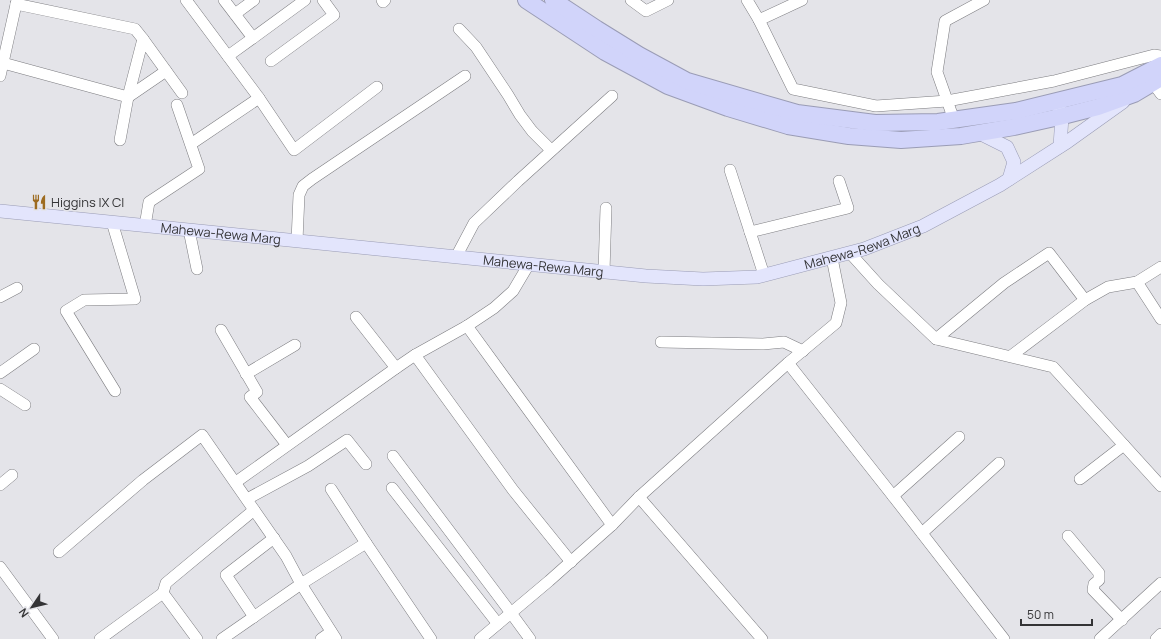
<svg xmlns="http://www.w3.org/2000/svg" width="1161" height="639" viewBox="0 0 1161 639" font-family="Manrope,sans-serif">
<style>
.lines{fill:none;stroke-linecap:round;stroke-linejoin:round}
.minor-casing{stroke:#7d7d81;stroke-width:12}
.major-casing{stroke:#9a9cb5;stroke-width:14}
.highway-casing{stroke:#9a9cb5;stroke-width:18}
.minor{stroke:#fff;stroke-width:11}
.major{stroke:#e3e5fc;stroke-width:13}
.highway{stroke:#d1d4fa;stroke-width:16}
.labels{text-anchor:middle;stroke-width:3;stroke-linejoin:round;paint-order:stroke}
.poi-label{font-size:13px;fill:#343436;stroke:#e4e4e9;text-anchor:start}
.street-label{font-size:13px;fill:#343436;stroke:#e4e4e9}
</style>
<rect width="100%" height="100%" fill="#e4e4e9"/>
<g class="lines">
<defs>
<g id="minor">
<polyline points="186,0 259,98 294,150 377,87"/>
<polyline points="224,0 253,38 305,0"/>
<polyline points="382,0 383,2 385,0"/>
<polyline points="631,0 646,11 668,0"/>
<polyline points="747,0 759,20 793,89 876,106 947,101 1054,81 1154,55 1161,56"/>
<polyline points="16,4 135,29 143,39"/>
<polyline points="235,14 254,0"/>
<polyline points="759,20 802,0"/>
<polyline points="459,29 476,47 508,95 520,115 532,131 551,150"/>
<polyline points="228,56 253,38"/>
<polyline points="271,61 334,15 323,0"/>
<polyline points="3,63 128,97 166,71"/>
<polyline points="0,76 17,0"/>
<polyline points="1153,83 1161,94"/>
<polyline points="954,120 937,72 945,21 984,0"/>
<polyline points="120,140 128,97 143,39 182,93"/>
<polyline points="191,144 259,98"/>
<polyline points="730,170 764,275"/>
<polyline points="112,222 135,299 84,300 66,311 115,391"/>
<polyline points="145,226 149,202 199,169 177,105"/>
<polyline points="189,230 197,269"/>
<polyline points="750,232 848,208 839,181"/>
<polyline points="297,241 299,195 303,186 312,179 465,76"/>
<polyline points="850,253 878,284 936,339 1053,367 1161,486"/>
<polyline points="456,257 474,223 518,181 612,96"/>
<polyline points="604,272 606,208"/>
<polyline points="1137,282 1161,319"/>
<polyline points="0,297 17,288"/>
<polyline points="356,317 396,368"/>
<polyline points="467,326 612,525"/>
<polyline points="221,330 257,392 250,397 287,445"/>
<polyline points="936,339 1004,283 1049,253 1085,300"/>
<polyline points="661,342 763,344 784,342 803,351"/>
<polyline points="415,355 467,326 494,308 513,291 529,264"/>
<polyline points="1011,356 1085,300 1108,287 1137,282 1161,267"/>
<polyline points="788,363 893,496 1004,639"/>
<polyline points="0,373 34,349"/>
<polyline points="246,374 295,345"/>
<polyline points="0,389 25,405"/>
<polyline points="393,456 511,613 530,639"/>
<polyline points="1080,479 1124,445"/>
<polyline points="236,482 396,368 415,355 513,490 571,562"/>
<polyline points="0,485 12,475"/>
<polyline points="392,488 498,624"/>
<polyline points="331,489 366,543 431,639"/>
<polyline points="893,496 959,437"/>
<polyline points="639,497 762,639"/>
<polyline points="247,499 308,466 347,440 366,464"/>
<polyline points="922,533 999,463"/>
<polyline points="1068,536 1099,573 1099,580 1094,584 1093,590 1122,620"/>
<polyline points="59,552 143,480 202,435 286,556 301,584 336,639"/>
<polyline points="0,567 53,639"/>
<polyline points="163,593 166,583 254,510"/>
<polyline points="254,617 226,575 274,538"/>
<polyline points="100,639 163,593 197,639"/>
<polyline points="222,639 301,584 366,543"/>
<polyline points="321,639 331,632"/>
<polyline points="480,639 549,581 612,525 639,497 788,363 836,323 841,303 832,258"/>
<polyline points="1100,639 1161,583"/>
<polyline points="1156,639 1161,634"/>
</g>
<g id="major">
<polyline points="1059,109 1062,117 1060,146"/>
<polyline points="979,133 1007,147 1014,162 1009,179"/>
<path id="s1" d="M 0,211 L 646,276 L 703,279 L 757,277 L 864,249 L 923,226 L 1000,185 L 1067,142 L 1123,102"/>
</g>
<g id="highway">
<polyline points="526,0 605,52 668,86 728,108 788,126 849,136 901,140 961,136 1014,127 1059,117 1098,107 1134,94 1161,78"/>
<polyline points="553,0 597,29 639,55 687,81 797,113 875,123 938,122 1016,111 1122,85 1161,65"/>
</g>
</defs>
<use href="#minor" class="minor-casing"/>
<use href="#major" class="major-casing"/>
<use href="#highway" class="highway-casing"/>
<use href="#minor" class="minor"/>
<use href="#major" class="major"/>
<use href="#highway" class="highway"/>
</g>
<defs>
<symbol id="restaurant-bare" viewBox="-9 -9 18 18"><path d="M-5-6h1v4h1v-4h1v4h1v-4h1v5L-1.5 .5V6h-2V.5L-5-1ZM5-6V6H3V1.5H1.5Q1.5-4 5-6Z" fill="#9d6b20" stroke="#e4e4e9" stroke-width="2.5" paint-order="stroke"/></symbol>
</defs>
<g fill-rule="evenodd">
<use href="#restaurant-bare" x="28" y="191" width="22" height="22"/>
</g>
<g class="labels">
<g class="poi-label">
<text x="51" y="207">Higgins IX CI</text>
</g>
<g class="street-label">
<text dy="5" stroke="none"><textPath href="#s1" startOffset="222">Mahewa-Rewa Marg</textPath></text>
<text dy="5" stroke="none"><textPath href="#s1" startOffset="870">Mahewa-Rewa Marg</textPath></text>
<text dy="5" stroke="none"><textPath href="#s1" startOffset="546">Mahewa-Rewa Marg</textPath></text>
</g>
</g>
<g transform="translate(32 607) rotate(235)" stroke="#e4e4e9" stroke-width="3" paint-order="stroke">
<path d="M0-3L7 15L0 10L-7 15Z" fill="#343436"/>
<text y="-6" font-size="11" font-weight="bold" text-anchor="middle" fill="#343436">N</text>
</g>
<path d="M1021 619v6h71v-6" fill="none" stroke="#343436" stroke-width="2"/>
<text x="1027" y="619" font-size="12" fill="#343436" stroke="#e4e4e9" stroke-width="3" paint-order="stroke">50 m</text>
</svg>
